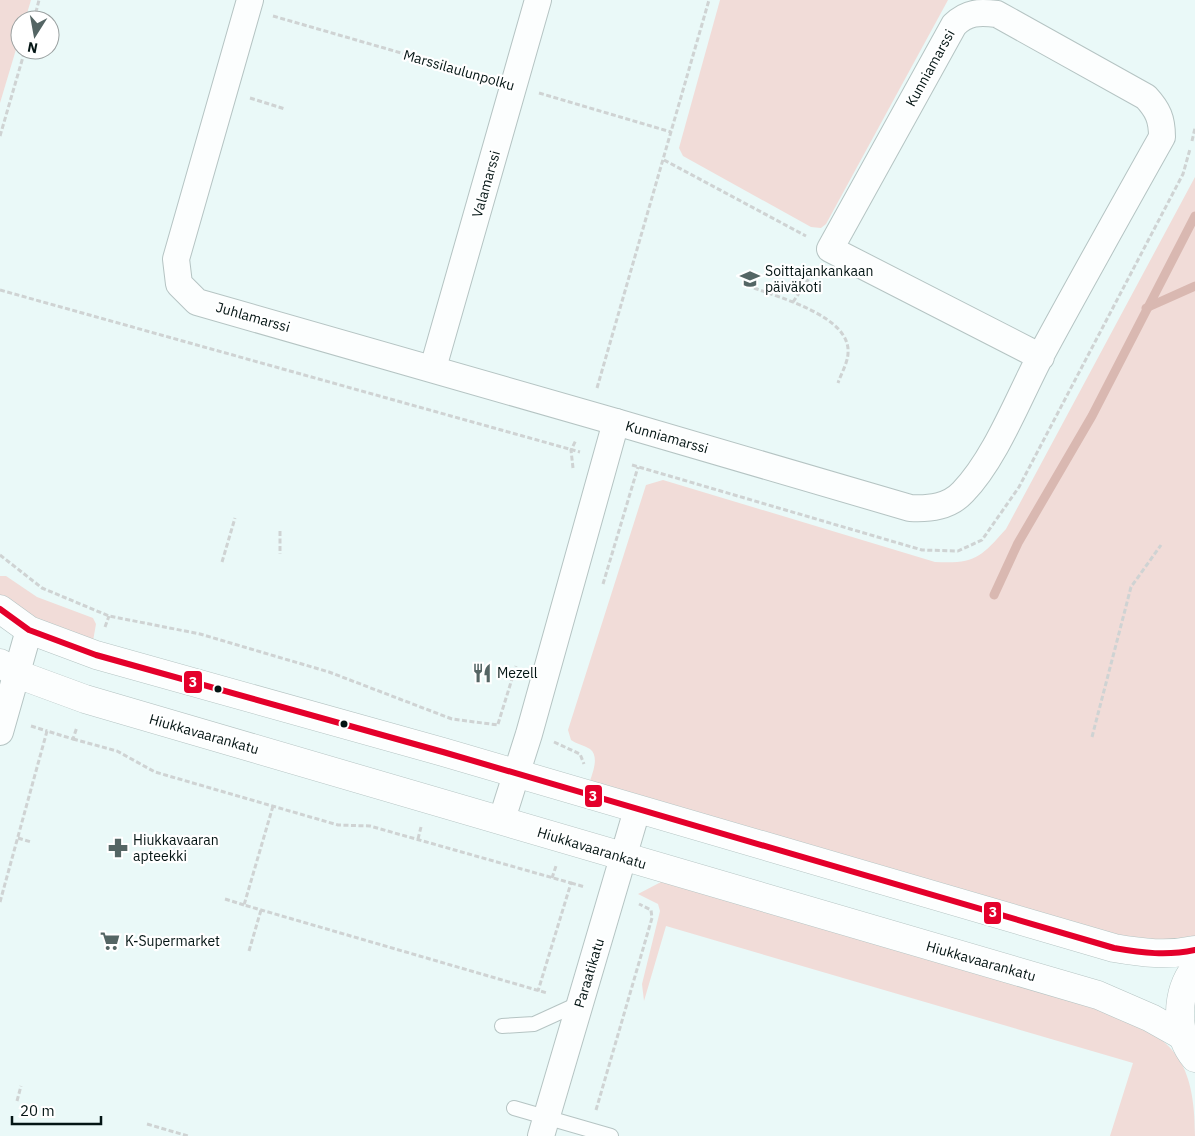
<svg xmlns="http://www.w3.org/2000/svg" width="1195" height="1136" viewBox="0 0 1195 1136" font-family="'IBM Plex Sans',sans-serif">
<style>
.green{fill:#f1dcd8}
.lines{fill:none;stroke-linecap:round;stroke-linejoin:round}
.stream{stroke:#d9b8b1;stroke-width:9}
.lane-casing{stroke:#b5c4c3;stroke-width:16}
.street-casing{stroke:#b5c4c3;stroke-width:28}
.secondary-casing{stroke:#b5c4c3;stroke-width:29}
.primary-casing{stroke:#b5c4c3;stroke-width:29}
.path{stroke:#cfd3d3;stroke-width:3;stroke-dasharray:5 2.5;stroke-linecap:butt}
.lane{stroke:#fcfefe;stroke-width:14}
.street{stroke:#fcfefe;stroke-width:26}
.secondary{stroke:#fcfefe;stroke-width:28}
.primary{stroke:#fcfefe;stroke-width:28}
.bus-1-casing{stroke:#fff;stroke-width:10}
.bus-1{stroke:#e4002b;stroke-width:6}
.bus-dot{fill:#041514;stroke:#fff;stroke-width:2}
.labels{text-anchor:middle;stroke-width:4.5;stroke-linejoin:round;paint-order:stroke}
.street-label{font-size:14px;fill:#041514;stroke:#fff}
.poi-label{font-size:14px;fill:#041514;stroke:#fff;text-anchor:start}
.line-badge{stroke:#fff;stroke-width:2}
.badge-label{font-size:14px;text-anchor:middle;font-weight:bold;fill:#fff}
</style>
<rect width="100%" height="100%" fill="#eaf9f8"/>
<g class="green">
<polygon points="0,0 31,0 25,20 20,20 20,36 0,103"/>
<polygon points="720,0 948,0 826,224 821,228 811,227 683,156 679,148"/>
<path d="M 1195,177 L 1195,942 L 1110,937 L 589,784 C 592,774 600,757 590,749 C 584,745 576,744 571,740 L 568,730 L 646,485 L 663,480 L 935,562 C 975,564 980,558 1006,529 Z"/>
<polygon points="0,576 6,576 37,597 93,618 96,624 93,641 25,614 0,596"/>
<path d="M 661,882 L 675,883 L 1089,1003 C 1164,1035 1195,1046 1195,1136 L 1110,1136 L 1133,1063 L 666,926 L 644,1001 L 642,984 L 660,911 L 658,904 L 638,894 Z"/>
</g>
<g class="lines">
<g class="stream">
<polyline points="1146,308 1195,286"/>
<polyline points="994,595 1018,543 1092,416 1195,216"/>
</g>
<defs>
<g id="lane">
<polyline points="502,1026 534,1024 580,1003"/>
<polyline points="514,1108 611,1136"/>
</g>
<g id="street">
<polyline points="250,0 176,259 179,284 197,302 616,422"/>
<polyline points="433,368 538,0"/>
<polyline points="0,732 29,630"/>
<path d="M 502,819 L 529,734 L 616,422 L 910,508 C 930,509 949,507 963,492 C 995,459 1018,399 1040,357 C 1080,283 1121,210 1162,137 C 1162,119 1158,110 1146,97 L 997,14 C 979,12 967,12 954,25 L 830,249 L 1041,357"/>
<polyline points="541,1136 637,810"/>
</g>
<g id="secondary">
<path d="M 0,609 L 29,630 L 96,655 L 443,752 L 1114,948 C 1143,953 1167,956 1195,950"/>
<polyline points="0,663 17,674 85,699 1098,995 1151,1018 1183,1036"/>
</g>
<path id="primary" d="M 1195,968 C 1176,992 1174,1033 1195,1058"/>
</defs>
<use href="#lane" class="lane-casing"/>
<use href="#street" class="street-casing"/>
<use href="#secondary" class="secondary-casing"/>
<use href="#primary" class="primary-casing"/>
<g class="path">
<polyline points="273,16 488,78"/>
<polyline points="34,20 39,0"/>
<polyline points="539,93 671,132"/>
<polyline points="250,98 285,109"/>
<polyline points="0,136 25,50"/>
<polyline points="1192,141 1195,128"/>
<polyline points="664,160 806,236"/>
<path d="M 754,288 C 781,298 851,317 848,353 C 848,362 841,374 838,383"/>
<polyline points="0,290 580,452"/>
<polyline points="793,302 814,271"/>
<polyline points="597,388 709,0"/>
<polyline points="632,465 922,550 958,551 982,540 1019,487 1183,174 1190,149"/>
<polyline points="573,468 571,450 576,440"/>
<polyline points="280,531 280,554"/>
<polyline points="0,555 42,588 109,616 200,634 329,672 452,719 498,725"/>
<polyline points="222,562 235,518"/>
<polyline points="603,584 638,467"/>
<polyline points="105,627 109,616"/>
<polyline points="498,724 516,666"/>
<polyline points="31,726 47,731"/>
<polyline points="1092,737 1131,587 1161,545"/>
<polyline points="73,739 117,751 155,772 338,825 370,826 571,883 538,991"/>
<polyline points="554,742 580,754 584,764"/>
<polyline points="273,806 244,905 547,993"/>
<polyline points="18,838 31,842"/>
<polyline points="418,839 421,827"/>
<polyline points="552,878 556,866"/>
<polyline points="571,883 585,887"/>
<polyline points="225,899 244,905"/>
<polyline points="0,902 47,731 73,739 77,727"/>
<polyline points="249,951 261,910"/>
<polyline points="17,1101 21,1086"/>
<polyline points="596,1110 652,918 651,910 639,904"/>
<polyline points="147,1124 188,1136"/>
</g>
<use href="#lane" class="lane"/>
<use href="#street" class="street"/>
<use href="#secondary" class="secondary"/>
<use href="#primary" class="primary"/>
<defs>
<path id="bus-1" d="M 0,609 L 29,630 L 96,655 L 443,752 L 1114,948 C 1143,953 1167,956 1195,950"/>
</defs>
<use href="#bus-1" class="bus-1-casing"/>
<use href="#bus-1" class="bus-1"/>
</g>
<defs>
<symbol id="school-bare" viewBox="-9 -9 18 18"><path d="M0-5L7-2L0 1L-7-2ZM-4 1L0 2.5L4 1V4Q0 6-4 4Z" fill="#546564" stroke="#fff" stroke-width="2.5" paint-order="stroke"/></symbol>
<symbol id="restaurant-bare" viewBox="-9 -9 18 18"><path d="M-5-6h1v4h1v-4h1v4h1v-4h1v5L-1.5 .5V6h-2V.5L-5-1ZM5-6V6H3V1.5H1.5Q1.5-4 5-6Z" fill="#546564" stroke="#fff" stroke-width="2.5" paint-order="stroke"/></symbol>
<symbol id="pharmacy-bare" viewBox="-9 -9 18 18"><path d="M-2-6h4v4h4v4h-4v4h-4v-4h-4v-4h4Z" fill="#546564" stroke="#fff" stroke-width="2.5" paint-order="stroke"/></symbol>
<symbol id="supermarket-bare" viewBox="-9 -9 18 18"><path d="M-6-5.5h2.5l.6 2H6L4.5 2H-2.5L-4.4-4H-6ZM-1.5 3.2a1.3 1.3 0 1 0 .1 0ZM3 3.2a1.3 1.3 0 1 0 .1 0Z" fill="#546564" stroke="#fff" stroke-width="2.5" paint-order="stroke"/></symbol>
</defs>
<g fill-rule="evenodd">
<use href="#school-bare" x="736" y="265" width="28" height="28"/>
<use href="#restaurant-bare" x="468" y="659" width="28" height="28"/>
<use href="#pharmacy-bare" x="104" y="834" width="28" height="28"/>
<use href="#supermarket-bare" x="96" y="927" width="28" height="28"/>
</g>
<g class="bus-dot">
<circle cx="218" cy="689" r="4.5"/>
<circle cx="344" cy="724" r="4.5"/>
</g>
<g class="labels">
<g class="street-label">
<text transform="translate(930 68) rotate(-61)" y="5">Kunniamarssi</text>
<text transform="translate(459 70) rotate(16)" y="5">Marssilaulunpolku</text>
<text transform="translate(486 184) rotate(-74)" y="5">Valamarssi</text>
<text transform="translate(253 317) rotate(16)" y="5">Juhlamarssi</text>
<text transform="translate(667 437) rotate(16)" y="5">Kunniamarssi</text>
<text transform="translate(204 734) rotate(16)" y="5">Hiukkavaarankatu</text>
<text transform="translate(592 848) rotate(17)" y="5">Hiukkavaarankatu</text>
<text transform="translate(981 961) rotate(16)" y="5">Hiukkavaarankatu</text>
<text transform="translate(589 973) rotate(-73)" y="5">Paraatikatu</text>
</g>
<g class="poi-label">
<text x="765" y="276">Soittajankankaan<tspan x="765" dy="16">päiväkoti</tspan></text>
<text x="497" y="678">Mezell</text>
<text x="133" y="845">Hiukkavaaran<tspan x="133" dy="16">apteekki</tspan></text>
<text x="125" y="946">K-Supermarket</text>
</g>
</g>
<g class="line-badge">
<rect x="183" y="670" width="20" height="24" rx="5" fill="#e4002b"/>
<rect x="584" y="784" width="19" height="24" rx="5" fill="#e4002b"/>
<rect x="983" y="901" width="19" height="24" rx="5" fill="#e4002b"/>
</g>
<g class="badge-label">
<text x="193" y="687">3</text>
<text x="593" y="801">3</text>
<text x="993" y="917">3</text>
</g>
<g transform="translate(35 35) rotate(191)"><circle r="24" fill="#ffffff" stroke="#9ba1a1"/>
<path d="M0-4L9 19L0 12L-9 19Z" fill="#546564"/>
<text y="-8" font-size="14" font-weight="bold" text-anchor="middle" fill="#041514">N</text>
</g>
<path d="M12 1116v8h89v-8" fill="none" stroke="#041514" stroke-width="2.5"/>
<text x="20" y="1116" font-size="15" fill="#041514" stroke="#ffffff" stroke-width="4" paint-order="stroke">20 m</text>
</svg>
